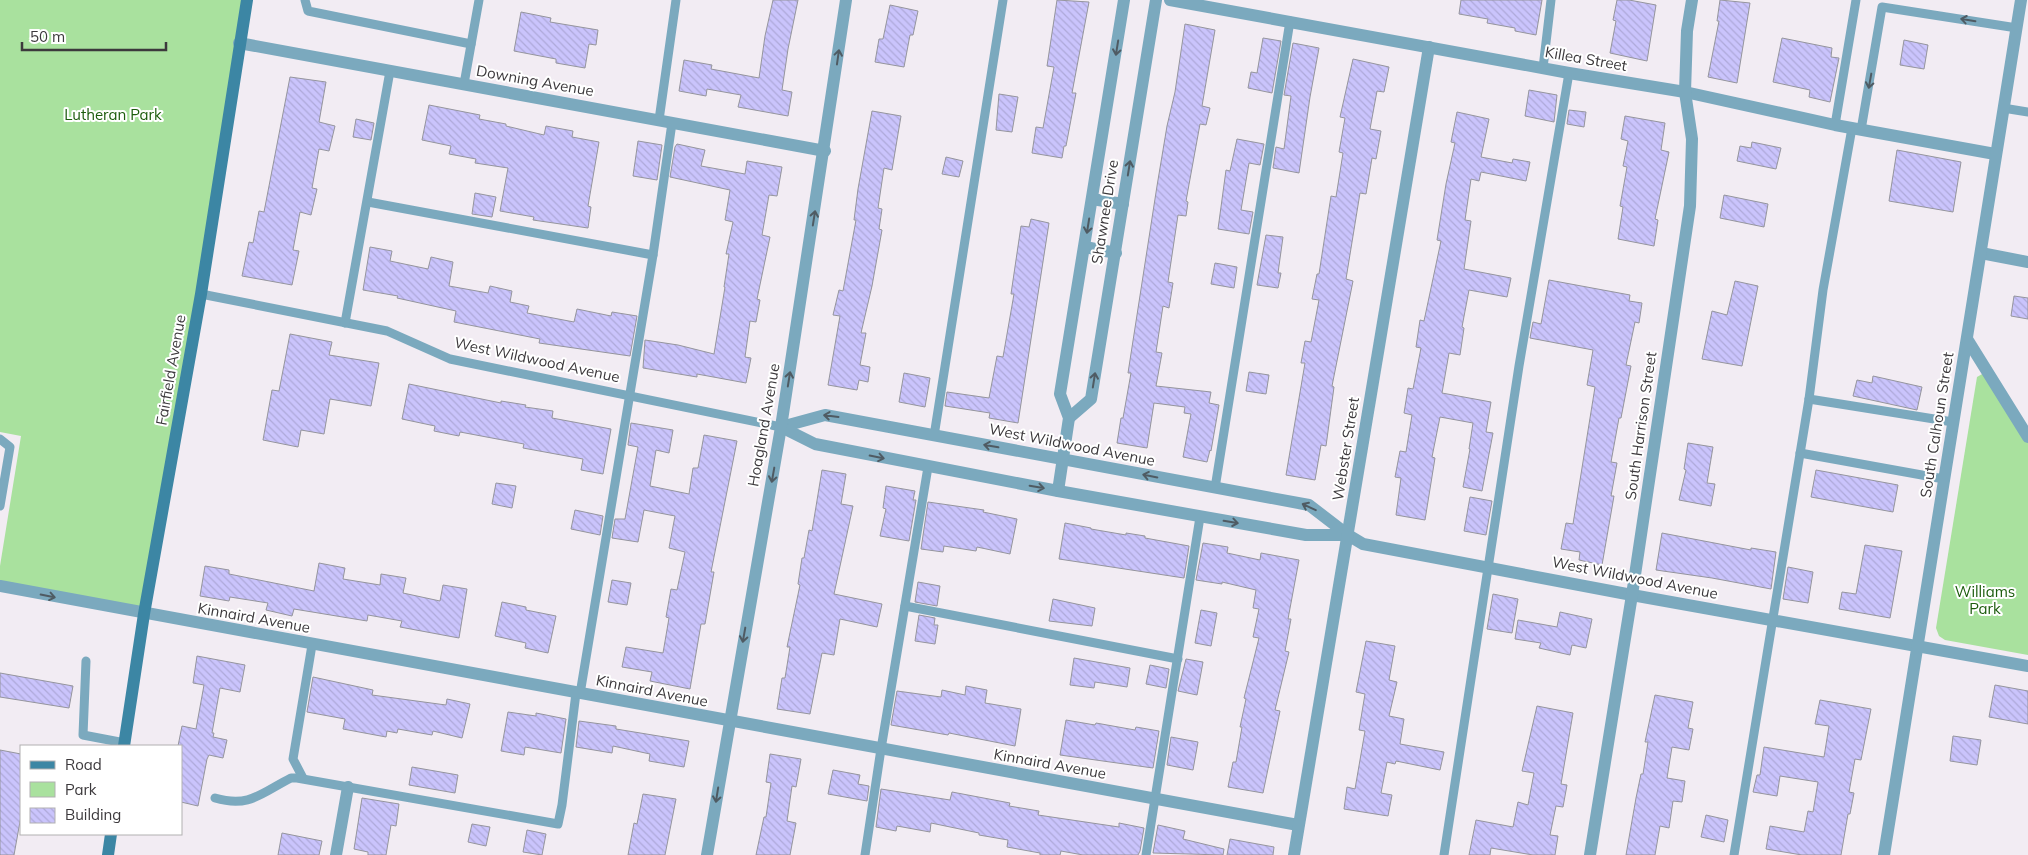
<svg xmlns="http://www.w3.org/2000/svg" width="2028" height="855" viewBox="0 0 2028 855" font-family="Mulish,sans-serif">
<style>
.green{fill:#a9e19e}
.building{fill:url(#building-back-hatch);stroke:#95959d}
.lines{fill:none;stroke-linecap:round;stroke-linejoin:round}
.service{stroke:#7ba9be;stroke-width:9}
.minor{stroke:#7ba9be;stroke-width:12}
.tertiary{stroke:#7ba9be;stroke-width:12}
.secondary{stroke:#3c86a4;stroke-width:12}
.oneway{stroke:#4f5b63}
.labels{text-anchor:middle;stroke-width:4;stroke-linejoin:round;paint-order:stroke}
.street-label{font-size:15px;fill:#3c393c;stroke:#fff}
.park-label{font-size:15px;fill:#1c5c0d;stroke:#fff}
</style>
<defs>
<pattern id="building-back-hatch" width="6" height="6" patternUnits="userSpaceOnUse" patternTransform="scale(1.25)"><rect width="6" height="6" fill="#cac4fc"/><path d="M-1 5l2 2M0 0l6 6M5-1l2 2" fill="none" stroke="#aea9d9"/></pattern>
</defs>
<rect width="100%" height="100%" fill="#f2ecf3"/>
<g class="green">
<polygon points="0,0 247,0 144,614 0,586 0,566 21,436 0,432"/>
<polygon points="1984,373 2028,441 2028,655 1945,640 1939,636 1936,628 1977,377"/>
</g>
<g class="building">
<polygon points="773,0 798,0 788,49 782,90 792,92 788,116 738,107 741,95 707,89 706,96 679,91 684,60 712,65 711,69 759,78 765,36"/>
<polygon points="1057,0 1089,2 1072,93 1076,93 1066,146 1064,146 1062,158 1032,153 1036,127 1043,128 1054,67 1047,66"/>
<polygon points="1461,0 1542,0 1536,35 1515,31 1515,28 1487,23 1488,19 1459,14"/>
<polygon points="1617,0 1629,0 1656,5 1647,61 1610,53 1616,21 1613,20"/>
<polygon points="1720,0 1750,3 1737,83 1708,77 1719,21 1717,21"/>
<polygon points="890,5 918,11 913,35 910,35 904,67 875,62 879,39 883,39"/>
<polygon points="521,12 551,18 550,22 598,30 596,45 589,44 585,68 556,63 556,59 514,51"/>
<polygon points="1185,24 1215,30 1202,106 1210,108 1206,125 1200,124 1186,201 1188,202 1186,216 1178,215 1168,282 1173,283 1169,308 1163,306 1156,352 1162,353 1156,386 1211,392 1209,403 1219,405 1211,451 1210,450 1207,462 1183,457 1191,414 1184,413 1185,407 1154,403 1147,448 1117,443 1121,418 1123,418 1131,373 1128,373 1157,186 1167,126 1175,92"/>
<polygon points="1263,38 1281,41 1272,93 1248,88 1251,72 1257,73"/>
<polygon points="1782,38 1832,48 1831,57 1839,58 1830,102 1809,97 1810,90 1773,82"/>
<polygon points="1904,40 1928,45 1924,69 1900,65"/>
<polygon points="1293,43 1319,48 1310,97 1299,173 1273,168 1276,147 1284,149 1291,96 1284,95"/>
<polygon points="1353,59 1389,67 1384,92 1377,91 1370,129 1381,131 1376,159 1372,158 1366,194 1360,193 1346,279 1353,281 1332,386 1334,387 1326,446 1321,445 1315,480 1286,475 1305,363 1301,363 1305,341 1311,342 1319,300 1312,299 1317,274 1319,274 1331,196 1336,197 1343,153 1339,152 1345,118 1340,117"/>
<polygon points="290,77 326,82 319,122 335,126 329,151 319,149 312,188 317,189 311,215 300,212 293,250 299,251 292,285 242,276 249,242 253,243 259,211 264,212"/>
<polygon points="1529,90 1557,95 1554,122 1525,116"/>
<polygon points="999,94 1018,97 1012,132 996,130"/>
<polygon points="429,105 480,115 479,119 506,124 506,126 544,135 546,126 573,131 572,137 599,142 588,206 591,207 588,228 533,220 534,217 500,211 508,168 475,163 476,159 449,154 451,146 422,140"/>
<polygon points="1569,110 1586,112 1584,127 1567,124"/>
<polygon points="872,111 901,116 892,170 884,168 878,208 882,209 879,229 882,230 872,286 861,333 866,333 860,365 870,367 868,382 859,380 857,390 828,385 840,316 833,315 839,290 843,291 856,220 854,220 858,189"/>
<polygon points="1457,112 1489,119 1481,157 1512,163 1513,159 1530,162 1526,181 1481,172 1479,181 1471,179 1465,220 1471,221 1464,269 1511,278 1507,297 1469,290 1462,327 1464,328 1460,355 1449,353 1442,393 1491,402 1486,432 1493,433 1482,491 1463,487 1470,449 1469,449 1473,423 1440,417 1432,457 1435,458 1425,520 1396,515 1401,478 1395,477 1400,451 1406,452 1412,415 1404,413 1408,388 1413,389 1421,348 1416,347 1420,320 1424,321 1441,241 1437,240 1446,184 1455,143 1451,142"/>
<polygon points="1625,116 1665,123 1661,150 1669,152 1655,219 1658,220 1654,246 1618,239 1623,207 1620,206 1627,167 1623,166 1628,141 1621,139"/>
<polygon points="356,119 374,123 371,140 353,137"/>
<polygon points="1237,139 1264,144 1260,165 1249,163 1241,210 1253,212 1249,234 1218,229 1226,170 1230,171"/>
<polygon points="638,141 662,145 657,180 633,176"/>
<polygon points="1752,142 1781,148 1776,169 1737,161 1740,146 1751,148"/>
<polygon points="677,144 705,150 701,166 745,174 747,161 782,167 777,196 769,195 762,235 770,237 757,299 760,300 756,322 750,321 745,357 751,358 746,383 697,374 697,377 643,368 645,340 678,345 714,354 725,287 724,287 729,254 726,254 733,222 725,220 730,190 670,177 675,147"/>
<polygon points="1897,150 1961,162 1953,212 1889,201"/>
<polygon points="946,157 963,161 959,177 942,174"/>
<polygon points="475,193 496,197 492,217 472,214"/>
<polygon points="1724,195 1768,204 1764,227 1720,218"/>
<polygon points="1031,219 1049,223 1018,423 989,418 990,413 945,406 947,392 989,398 997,356 1003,357 1014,294 1011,294 1021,226 1029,227"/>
<polygon points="1266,235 1283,237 1278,273 1281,273 1278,288 1257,285"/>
<polygon points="370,247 392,251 390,261 428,269 431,257 453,262 449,286 488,293 490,286 512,291 510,302 529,306 527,313 574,322 577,309 611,316 612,312 637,316 630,356 539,343 540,339 454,322 456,311 397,298 398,296 363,290"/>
<polygon points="1215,263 1237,267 1234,288 1211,284"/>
<polygon points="1549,280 1630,295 1629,301 1642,303 1639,323 1635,322 1626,365 1631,366 1621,418 1619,418 1611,462 1617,463 1611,496 1614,496 1602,565 1579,560 1580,552 1561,549 1566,523 1573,524 1595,387 1587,385 1593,350 1530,338 1533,322 1541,324"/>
<polygon points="1735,281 1758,286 1742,366 1702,359 1712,311 1727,315"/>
<polygon points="2014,296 2028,298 2028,319 2011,316"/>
<polygon points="290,334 332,342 329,355 379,363 371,406 330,399 324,434 301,430 298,447 263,440 272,390 279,391"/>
<polygon points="1249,372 1269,375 1266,394 1246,391"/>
<polygon points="904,373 930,378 925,407 899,402"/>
<polygon points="1873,376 1922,387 1917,410 1853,396 1857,380 1872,383"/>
<polygon points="409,384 501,403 501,401 526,405 525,407 553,411 552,418 611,429 603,474 581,470 583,459 523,448 524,444 460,432 459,436 434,431 435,426 402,419"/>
<polygon points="631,423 673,430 669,453 656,450 650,486 689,494 693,468 698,468 704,435 737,441 711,572 714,572 705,624 701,624 690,689 650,681 652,672 622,667 626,647 663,653 669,618 666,617 671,589 677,590 685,552 669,548 675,516 644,510 638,542 612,538 615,519 625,519 638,447 628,445"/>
<polygon points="1688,443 1713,447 1707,483 1715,484 1711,506 1679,500 1686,470 1684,469"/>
<polygon points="822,470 846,474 841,504 853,506 834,594 882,604 877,627 840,619 834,655 822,653 810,714 777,709 782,678 785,678 790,647 787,647 800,585 798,584 802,558 804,558 809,530 812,531"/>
<polygon points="1816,470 1898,485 1893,512 1811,497"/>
<polygon points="496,483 516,486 512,508 492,504"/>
<polygon points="886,486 915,491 913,500 916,500 909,541 880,536 886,509 883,508"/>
<polygon points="1470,497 1492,501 1486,535 1464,531"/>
<polygon points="928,502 984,510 983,512 1017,519 1010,554 977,547 976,551 944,546 943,552 921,549"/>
<polygon points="575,510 603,516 600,535 571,529"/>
<polygon points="1065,523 1091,528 1091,529 1126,535 1126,533 1145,536 1145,538 1189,546 1184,578 1059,559"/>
<polygon points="1662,533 1751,550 1751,548 1776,552 1771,589 1712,578 1656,570"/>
<polygon points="1203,543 1228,547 1227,553 1260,560 1261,553 1299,560 1288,619 1291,619 1285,651 1289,652 1275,710 1280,711 1263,793 1228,787 1233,762 1236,762 1242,727 1240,727 1246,699 1244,698 1259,638 1253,637 1259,609 1253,608 1256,590 1222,582 1222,584 1196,580"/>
<polygon points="1865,545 1902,551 1890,618 1839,609 1842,592 1856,594"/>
<polygon points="319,563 345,568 343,579 380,585 381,574 406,578 403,593 440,601 443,585 467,589 459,638 400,627 402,621 368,615 367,621 294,609 292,616 266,610 268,603 230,597 229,601 200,596 205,566 229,570 229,574 314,591"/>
<polygon points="1788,567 1813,572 1808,603 1783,599"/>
<polygon points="612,580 631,583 627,605 608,602"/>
<polygon points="918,582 940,586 937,606 915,602"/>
<polygon points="1493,594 1518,599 1512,633 1487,629"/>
<polygon points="1053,599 1095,608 1092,626 1049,621"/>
<polygon points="502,602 526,607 526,610 556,616 548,653 525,648 526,643 495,636"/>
<polygon points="1201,610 1217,613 1211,646 1195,643"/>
<polygon points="1560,612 1592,619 1586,648 1572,645 1570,655 1539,648 1541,643 1515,639 1518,620 1557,627"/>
<polygon points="919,615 935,618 934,625 938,625 935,644 915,641"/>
<polygon points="1366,641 1395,646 1389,680 1397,682 1389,716 1404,719 1400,744 1444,752 1440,770 1396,761 1395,764 1387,762 1381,793 1392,795 1388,816 1344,809 1347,787 1355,789 1365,731 1359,730 1365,694 1356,692"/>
<polygon points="197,656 245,665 240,692 220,688 212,733 214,733 213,737 227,740 223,758 209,755 207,759 198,806 181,802 181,746 178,746 182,726 196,729 204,685 193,683"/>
<polygon points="1074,658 1130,668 1127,687 1095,682 1094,688 1070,685"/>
<polygon points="1186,659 1203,662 1197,695 1178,691"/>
<polygon points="1150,665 1169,669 1166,688 1146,684"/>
<polygon points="0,673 73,686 69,708 0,697"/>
<polygon points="313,677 373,690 372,695 446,705 447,699 470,704 462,738 433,731 432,735 398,729 397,733 387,731 386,737 343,729 345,719 307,712"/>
<polygon points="1995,685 2028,691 2028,724 1989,717"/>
<polygon points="966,686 987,690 985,703 1021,709 1015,746 949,733 948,735 891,725 897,691 941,697 942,690 965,695"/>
<polygon points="1655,695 1693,702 1688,728 1693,729 1689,750 1672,747 1667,778 1685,781 1682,802 1673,801 1669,828 1660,826 1655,855 1626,855 1636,798 1641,774 1643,774 1648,742 1645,742"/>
<polygon points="1820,700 1871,709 1861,760 1855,759 1849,792 1854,793 1850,814 1848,814 1841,855 1802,855 1766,849 1770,826 1804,832 1808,811 1813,812 1818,782 1780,776 1777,796 1753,792 1757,775 1760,775 1764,747 1824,757 1829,726 1815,724"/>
<polygon points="1537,706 1573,713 1561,784 1567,785 1563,807 1556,806 1550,835 1558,836 1555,855 1533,855 1491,848 1490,855 1469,855 1476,820 1513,827 1518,802 1528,805 1534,773 1522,771"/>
<polygon points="508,712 536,716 536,713 566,719 561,753 525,747 524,755 501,751"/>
<polygon points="1066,720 1095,725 1096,723 1135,730 1136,727 1159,731 1153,768 1060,755"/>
<polygon points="579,721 616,726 616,729 689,741 684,767 649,761 650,754 613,746 612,753 576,747"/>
<polygon points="1953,736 1981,740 1977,765 1950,761"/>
<polygon points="1171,737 1198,742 1193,770 1167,765"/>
<polygon points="0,750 21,754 21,816 14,855 0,855"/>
<polygon points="770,754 801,759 796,787 792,786 787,821 796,823 790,855 756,855 764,817 766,817 771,783 766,782"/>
<polygon points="412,767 458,775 455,793 409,785"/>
<polygon points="833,770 860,775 858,784 869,786 867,801 828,794"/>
<polygon points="881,789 950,800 952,792 1010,803 1009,806 1039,811 1038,815 1119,827 1119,823 1144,828 1140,851 1138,855 1083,855 1061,851 1060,855 1040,855 1040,853 1007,847 1008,840 979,835 979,833 931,823 930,832 897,826 896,831 876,827"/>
<polygon points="643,794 676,799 665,855 628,855 634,823 637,824"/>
<polygon points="362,798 399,804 396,826 391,825 386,855 368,855 368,852 354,849"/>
<polygon points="1706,815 1728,820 1724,842 1701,837"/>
<polygon points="472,824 490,827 486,846 468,842"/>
<polygon points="1158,825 1185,831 1183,839 1224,849 1223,855 1153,853"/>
<polygon points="527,830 546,834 542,855 523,852"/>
<polygon points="282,833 322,841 319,855 278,855"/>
<polygon points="1230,839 1274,847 1273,855 1227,855"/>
</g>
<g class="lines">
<g class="service">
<polyline points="305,0 308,11 471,44"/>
<polyline points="1543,68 1551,0"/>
<polyline points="464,84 479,0"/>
<polyline points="2003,108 2028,112"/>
<polyline points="659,120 676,0"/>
<polyline points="1835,125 1856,0"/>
<polyline points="1861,130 1882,7 2017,28"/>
<polyline points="368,202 653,255 580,694"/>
<polyline points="653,255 672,123"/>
<polyline points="201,294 387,331 450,359 781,427"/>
<polyline points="345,323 390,71"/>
<polyline points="1809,399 1953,422"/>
<polyline points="934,436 1003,0"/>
<polyline points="0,439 10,447 0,506"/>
<polyline points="1800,453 1944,479"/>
<polyline points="1215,488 1290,21"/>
<polyline points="905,606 1178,659"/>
<polyline points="86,661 83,735 125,743"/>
<polyline points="303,778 293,759 312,645"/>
<path d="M 215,798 C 250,808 261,793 291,778 L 297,778 L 558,824 L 562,805 L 576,693"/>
<polyline points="865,855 881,749 928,467"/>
<polyline points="1146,855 1200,517"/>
<polyline points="1444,855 1519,366 1569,73"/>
<polyline points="1734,855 1809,399 1823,290 1852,128"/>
</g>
<g class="minor">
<polyline points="1170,0 1569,73 1685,92 1835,125 1995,154"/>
<polyline points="239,43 825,151"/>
<polyline points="1092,199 1123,204"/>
<polyline points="1085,247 1116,253"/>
<polyline points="1981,253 2028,262"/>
<polyline points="1967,339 2028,437"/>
<polyline points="1069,418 1091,399 1156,0"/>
<polyline points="781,427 825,415 1309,505 1348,535 1363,544 1632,595 2028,666"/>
<polyline points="781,427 815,444 1058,491 1306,535 1348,535"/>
<polyline points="1058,491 1069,418 1060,394 1124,0"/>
<polyline points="0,586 1298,825"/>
<polyline points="336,855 348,787"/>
<polyline points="707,855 781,427 846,0"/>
<polyline points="1294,855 1429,47"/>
<polyline points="1590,855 1632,595 1690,206 1692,139 1685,92 1687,31 1692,0"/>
</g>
<polyline class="tertiary" points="1884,855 2021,0"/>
<g class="secondary">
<polyline points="124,746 144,614 201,294 247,0"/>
<polyline points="108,855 111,834"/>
</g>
</g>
<defs><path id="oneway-shaft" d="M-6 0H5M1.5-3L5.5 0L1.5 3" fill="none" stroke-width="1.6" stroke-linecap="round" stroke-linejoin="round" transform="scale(1.25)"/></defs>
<g class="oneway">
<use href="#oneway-shaft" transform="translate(1968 20) rotate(-171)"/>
<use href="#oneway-shaft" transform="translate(1117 48) rotate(99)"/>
<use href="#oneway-shaft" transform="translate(838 57) rotate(-82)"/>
<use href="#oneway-shaft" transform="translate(1870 81) rotate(100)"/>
<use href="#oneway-shaft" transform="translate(1129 168) rotate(-81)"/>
<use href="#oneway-shaft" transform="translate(814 218) rotate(-81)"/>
<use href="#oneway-shaft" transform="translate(1088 226) rotate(99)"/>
<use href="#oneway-shaft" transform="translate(789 379) rotate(-81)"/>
<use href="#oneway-shaft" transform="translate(1094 380) rotate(-81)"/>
<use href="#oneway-shaft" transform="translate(831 416) rotate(-173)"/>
<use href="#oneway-shaft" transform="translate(991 446) rotate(-170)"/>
<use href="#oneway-shaft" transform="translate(877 457) rotate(11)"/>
<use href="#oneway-shaft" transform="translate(773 475) rotate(100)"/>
<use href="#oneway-shaft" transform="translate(1150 476) rotate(-169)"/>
<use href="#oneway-shaft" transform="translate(1037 487) rotate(10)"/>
<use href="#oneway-shaft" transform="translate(1309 507) rotate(-155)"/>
<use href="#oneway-shaft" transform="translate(1231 522) rotate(9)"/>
<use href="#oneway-shaft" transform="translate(48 596) rotate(11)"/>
<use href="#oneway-shaft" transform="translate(744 635) rotate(100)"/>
<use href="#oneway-shaft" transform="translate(717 795) rotate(99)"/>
</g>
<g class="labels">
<g class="street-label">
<text transform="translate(1586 59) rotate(10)" y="5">Killea Street</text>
<text transform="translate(535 81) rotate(10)" y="5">Downing Avenue</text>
<text transform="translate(1105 212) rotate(-81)" y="5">Shawnee Drive</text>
<text transform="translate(537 360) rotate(12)" y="5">West Wildwood Avenue</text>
<text transform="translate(171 370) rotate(-80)" y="5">Fairfield Avenue</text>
<text transform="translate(764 425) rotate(-80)" y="5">Hoagland Avenue</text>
<text transform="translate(1937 425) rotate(-81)" y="5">South Calhoun Street</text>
<text transform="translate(1641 426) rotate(-82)" y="5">South Harrison Street</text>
<text transform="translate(1072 445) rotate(11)" y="5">West Wildwood Avenue</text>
<text transform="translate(1346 449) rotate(-81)" y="5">Webster Street</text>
<text transform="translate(1635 578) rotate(11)" y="5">West Wildwood Avenue</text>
<text transform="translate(254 618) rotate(10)" y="5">Kinnaird Avenue</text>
<text transform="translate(652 691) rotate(11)" y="5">Kinnaird Avenue</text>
<text transform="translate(1050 764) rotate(10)" y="5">Kinnaird Avenue</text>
</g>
<g class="park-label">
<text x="113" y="120">Lutheran Park</text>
<text x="1985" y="597">Williams<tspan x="1985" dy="17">Park</tspan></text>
</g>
</g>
<rect x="20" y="745" width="162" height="90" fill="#ffffff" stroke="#b1b0b1"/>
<rect x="30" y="761" width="25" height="8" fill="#3c86a4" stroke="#b1b0b1"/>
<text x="65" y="770" font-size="15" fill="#3c393c">Road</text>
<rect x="30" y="782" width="25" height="15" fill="#a9e19e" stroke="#b1b0b1"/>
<text x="65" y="795" font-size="15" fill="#3c393c">Park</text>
<rect x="30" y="808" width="25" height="15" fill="url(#building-back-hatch)" stroke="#b1b0b1"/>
<text x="65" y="820" font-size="15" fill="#3c393c">Building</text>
<path d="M22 42v8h144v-8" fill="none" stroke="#3c393c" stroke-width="2.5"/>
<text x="30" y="42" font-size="15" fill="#3c393c" stroke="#ffffff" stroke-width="4" paint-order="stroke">50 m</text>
</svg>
